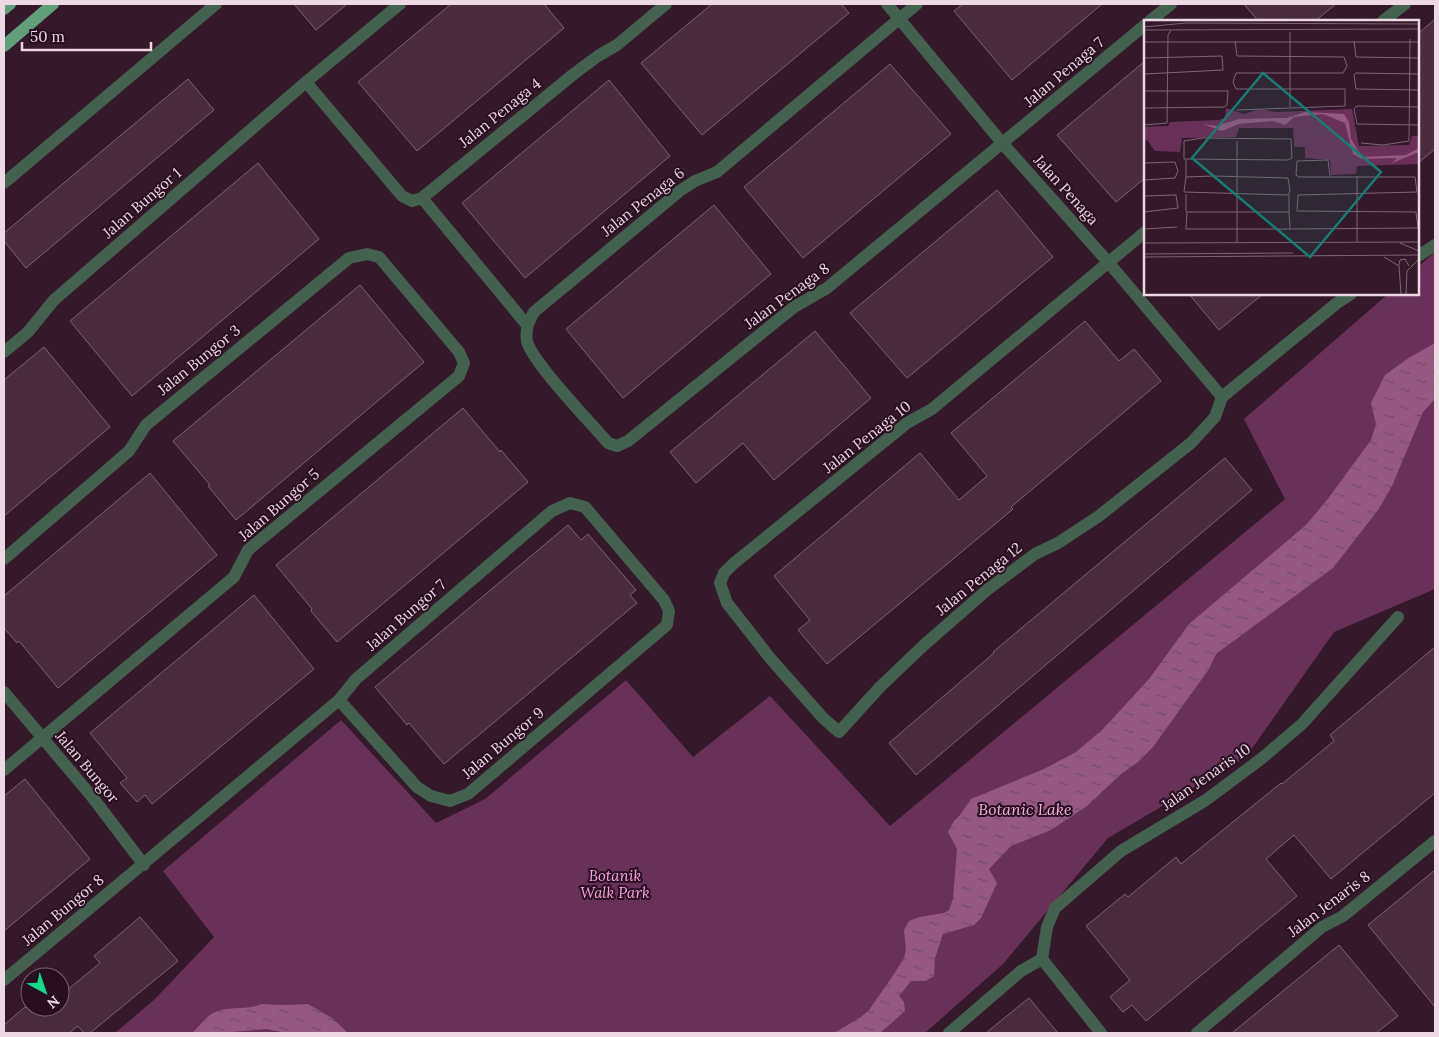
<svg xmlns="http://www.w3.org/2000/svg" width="1439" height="1037" viewBox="0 0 1439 1037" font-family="Lora,serif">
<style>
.park{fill:#6a3158}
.water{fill:url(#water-ripples)}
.building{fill:#492d3f;stroke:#816175}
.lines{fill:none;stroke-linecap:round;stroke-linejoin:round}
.minor{stroke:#44614f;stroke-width:12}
.tertiary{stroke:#44614f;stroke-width:12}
.primary{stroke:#619e7b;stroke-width:12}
.labels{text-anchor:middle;stroke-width:4;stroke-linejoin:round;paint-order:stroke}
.street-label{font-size:15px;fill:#ecd9e4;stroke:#280f20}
.park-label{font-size:15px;font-style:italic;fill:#ffa4df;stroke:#280f20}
.water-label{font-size:16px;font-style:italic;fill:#f9b0df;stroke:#280f20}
.inset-road{fill:none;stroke:#7d6674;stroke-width:1}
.view{fill:#1a7b74;fill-opacity:0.15;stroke:#1a7b74;stroke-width:2.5}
.inset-edge{fill:none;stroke:#ecd9e4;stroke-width:2.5}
</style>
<defs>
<pattern id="water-ripples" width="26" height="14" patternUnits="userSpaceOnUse" patternTransform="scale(1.25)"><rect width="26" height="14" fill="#965881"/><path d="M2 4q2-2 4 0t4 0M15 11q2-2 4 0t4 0" fill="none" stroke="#6e4c62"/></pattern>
</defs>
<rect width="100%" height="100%" fill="#33192a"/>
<polygon class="park" points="1435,252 1435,589 1334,632 1246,757 1108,838 1003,964 925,1033 115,1033 155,999 214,937 163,871 341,720 436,823 485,799 626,680 693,757 770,696 890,826 1285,499 1244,419 1388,294 1418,294 1418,267"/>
<g class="water">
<polygon points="1435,343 1435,399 1423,412 1392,486 1378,510 1333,568 1216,654 1209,669 1153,747 1138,762 1121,774 1087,806 1051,830 1011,846 989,869 997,883 981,918 974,925 943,934 935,958 934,976 926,981 911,981 899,996 904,1002 905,1011 880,1033 834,1033 861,1017 869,1010 892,977 904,958 906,950 904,930 909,921 920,917 944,913 949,910 953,899 957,849 948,832 954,821 960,815 971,799 1044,769 1076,752 1103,729 1149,679 1189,624 1306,525 1327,500 1371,440 1376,424 1371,403 1385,375 1407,359"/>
<path d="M 261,1004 L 284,1005 L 308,1004 L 332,1018 L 348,1033 L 286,1033 L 267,1029 L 231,1032 L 228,1033 L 192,1033 C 199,1027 205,1018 213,1013 C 228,1005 247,1011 261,1004 Z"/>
</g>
<g class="building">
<polygon points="294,4 347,4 316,30"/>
<polygon points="451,4 544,4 564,28 417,151 358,82"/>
<polygon points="712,4 841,4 849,13 702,135 641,63"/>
<polygon points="963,4 1102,4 1012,80 954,11"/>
<polygon points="1244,4 1336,4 1315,21 1258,21"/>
<polygon points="1435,19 1435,149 1418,163 1418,34"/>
<polygon points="1145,61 1145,178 1116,202 1057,135"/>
<polygon points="890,64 951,134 803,258 744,187"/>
<polygon points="188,79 214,110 26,268 4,241 4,233"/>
<polygon points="609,80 670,156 525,278 462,203"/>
<polygon points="258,163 319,239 132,396 70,321"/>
<polygon points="997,190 1053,257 907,378 850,313"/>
<polygon points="714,205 771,274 623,398 566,329"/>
<polygon points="360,285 424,362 236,520 208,486 210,485 173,441"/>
<polygon points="1189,294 1263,294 1219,330"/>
<polygon points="1085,321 1119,361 1134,349 1161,381 1011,507 1013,509 827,664 798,630 810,620 774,576 920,453 959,500 987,476 951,433"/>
<polygon points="815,331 871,398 774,480 743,443 696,483 670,452"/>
<polygon points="44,347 110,427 4,516 4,380"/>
<polygon points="463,408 500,452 501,450 528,482 337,642 311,611 312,609 276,565"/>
<polygon points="1225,458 1252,490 916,775 889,743 994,653 993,652"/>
<polygon points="150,473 217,555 58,688 19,641 17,643 4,628 4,596"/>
<polygon points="568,525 581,540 588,534 636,590 630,595 637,603 444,764 409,723 407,725 375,687"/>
<polygon points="254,595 314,669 152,804 145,795 137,802 120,783 127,778 90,733"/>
<polygon points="1435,647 1435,793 1331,879 1294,835 1266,859 1297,896 1146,1021 1132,1005 1123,1012 1110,997 1130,980 1086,926 1125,894 1128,897 1176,857 1181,864 1281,783 1282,784 1334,741 1330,735"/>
<polygon points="25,779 90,859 4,931 4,796"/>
<polygon points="1435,870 1435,1007 1368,925"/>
<polygon points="140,917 178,961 90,1033 84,1033 78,1026 69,1033 4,1033 4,1025 25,1007 60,1007 60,996 100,963 94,956"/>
<polygon points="1339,945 1398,1016 1376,1033 1232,1033"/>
<polygon points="1029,998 1058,1033 986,1033 1003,1019"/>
</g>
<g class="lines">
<g class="minor">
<polyline points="400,4 306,82 402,196 412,201 422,198 575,73 598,56 617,45 666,4"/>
<polyline points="887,4 1003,144 1109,263 1222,397"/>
<path d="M 917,4 L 717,172 L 695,181 L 681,190 L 534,312 C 529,321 525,329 527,341 C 531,361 592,424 608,443 L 617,446 L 628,441 L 794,307 L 827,288 L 1145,25"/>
<polyline points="1150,21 1171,4"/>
<polyline points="1383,21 1405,4"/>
<polyline points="422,198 527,325"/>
<polyline points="1145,232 932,409 907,423 733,564 724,573 720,583 727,603 770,658 823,718 839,732 880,687 924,645 987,590 1035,554 1058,543 1099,516 1191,443 1215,417 1222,397"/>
<polyline points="1418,256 1435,245"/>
<polyline points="4,352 28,332 54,300 306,82"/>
<polyline points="1222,397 1337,303 1351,294"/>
<polyline points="4,559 129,451 146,425 349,258 367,254 379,257 459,352 464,363 459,376 248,550 234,577 4,770"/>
<polyline points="4,692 93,798 144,865"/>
<polyline points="1042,959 1047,927 1055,908 1121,851 1206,800 1261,759 1302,724 1398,617"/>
<polyline points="1042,959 1101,1033"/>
<polyline points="4,980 339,700 356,679 552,511 570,503 585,507 664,600 669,611 667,625 468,794 450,801 431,796 417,787 339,700"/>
<polyline points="949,1033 1021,971 1042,959"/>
<polyline points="1197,1033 1322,927 1343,916 1435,841"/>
</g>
<polyline class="tertiary" points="4,183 216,4"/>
<g class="primary">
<polyline points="4,9 10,4"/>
<polyline points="4,46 53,4"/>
</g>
</g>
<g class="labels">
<g class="street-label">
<text transform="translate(1064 72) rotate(-40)" y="5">Jalan Penaga 7</text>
<text transform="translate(500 113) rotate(-39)" y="5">Jalan Penaga 4</text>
<text transform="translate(1066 190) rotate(48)" y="5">Jalan Penaga</text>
<text transform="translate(643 202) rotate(-38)" y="5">Jalan Penaga 6</text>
<text transform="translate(142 203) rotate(-41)" y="5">Jalan Bungor 1</text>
<text transform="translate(787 296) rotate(-36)" y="5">Jalan Penaga 8</text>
<text transform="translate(199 360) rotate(-39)" y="5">Jalan Bungor 3</text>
<text transform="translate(867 437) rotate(-38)" y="5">Jalan Penaga 10</text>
<text transform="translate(279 505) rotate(-41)" y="5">Jalan Bungor 5</text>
<text transform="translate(979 579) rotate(-39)" y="5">Jalan Penaga 12</text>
<text transform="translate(406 615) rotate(-41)" y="5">Jalan Bungor 7</text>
<text transform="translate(503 743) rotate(-40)" y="5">Jalan Bungor 9</text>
<text transform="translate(87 767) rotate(50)" y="5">Jalan Bungor</text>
<text transform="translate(1206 777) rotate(-35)" y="5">Jalan Jenaris 10</text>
<text transform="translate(1329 904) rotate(-37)" y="5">Jalan Jenaris 8</text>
<text transform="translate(63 910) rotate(-40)" y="5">Jalan Bungor 8</text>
</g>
<g class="park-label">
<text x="615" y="881">Botanik<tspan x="615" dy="17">Walk Park</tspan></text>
</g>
<g class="water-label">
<text x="1025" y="815">Botanic Lake</text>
</g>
</g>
<g transform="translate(1144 20)">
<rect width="275" height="275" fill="#33192a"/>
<path d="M 82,88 L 100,94 L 116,89 L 132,92 L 208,89 L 215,126 L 265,125 L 268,116 L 275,116 L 275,144 L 213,146 L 212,154 L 187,155 L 186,140 L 161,138 L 161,127 L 150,127 L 149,108 L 95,108 L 92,117 L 38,118 L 36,132 L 11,131 L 3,120 L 0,121 L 0,107 L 24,106 L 26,102 L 75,100 L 81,98 Z" fill="#6a3158"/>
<path d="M 161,92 L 200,94 L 205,102 L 207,119 L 218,137 L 262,135 L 275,128 L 275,132 L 248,143 L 253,138 L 218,139 L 209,134 L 201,103 L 179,94 L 150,97 L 141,105 L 129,101 L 95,104 L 78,111 L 59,104 L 72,106 L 95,99 L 143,98 Z" fill="#965881"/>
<path class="inset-road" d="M 0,7 L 42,3 L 275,4M 0,10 L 275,9M 146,12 L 146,87M 91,21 L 93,36 L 200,37 L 203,46 L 199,53 L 92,53 L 89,62 L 92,69 L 201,69 L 201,86 L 93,90M 210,21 L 212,37 L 275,38M 0,22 L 275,22M 0,38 L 78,36 L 79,50 L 0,54M 275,54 L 212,53 L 210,55 L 212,69 L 275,70M 0,71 L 84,71 L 83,85 L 80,87 L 0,88M 275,87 L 213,86 L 210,89 L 213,104 L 275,105M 0,105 L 23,103 L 24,15 L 27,10M 58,118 L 147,119 L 148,138 L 144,140 L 40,139 L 40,121 ZM 93,121 L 93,222M 217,123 L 239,125 L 265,121 L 266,19M 0,143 L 31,142 L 34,151 L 31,158 L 0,160M 69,156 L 144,158 L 146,171 L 143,175 L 40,172 L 42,157 ZM 186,156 L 184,140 L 153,141 L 152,155 L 155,157 L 271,157 L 273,172 L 154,175 L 153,191 L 272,192 L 274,208M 42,157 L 42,140M 0,176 L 32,175 L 34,188 L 0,192M 42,192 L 42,174M 43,192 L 145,192 L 146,209 L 42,209 ZM 145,192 L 145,174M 0,209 L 33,207M 146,209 L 274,208M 213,222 L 213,156M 0,223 L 275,222M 256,223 L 275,231M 0,234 L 149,233M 0,237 L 275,235M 240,237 L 255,246 L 257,274M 255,245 L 256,240 L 261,239 L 265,246M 262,274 L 263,251 L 275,239"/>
<path class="view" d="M 119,53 L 237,152 L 166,237 L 48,138 Z"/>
<rect width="275" height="275" class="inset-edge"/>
</g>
<rect width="1439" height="1037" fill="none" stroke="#ecd9e4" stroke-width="10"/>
<g transform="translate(45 992) rotate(140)"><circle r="24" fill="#280f20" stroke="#76606e"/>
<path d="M0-4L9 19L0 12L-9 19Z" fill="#14d989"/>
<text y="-8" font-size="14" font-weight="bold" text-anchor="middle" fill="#ecd9e4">N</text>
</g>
<path d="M22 42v8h129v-8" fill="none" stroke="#ecd9e4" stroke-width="2.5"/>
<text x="30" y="42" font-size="15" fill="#ecd9e4" stroke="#280f20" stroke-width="4" paint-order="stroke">50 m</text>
</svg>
